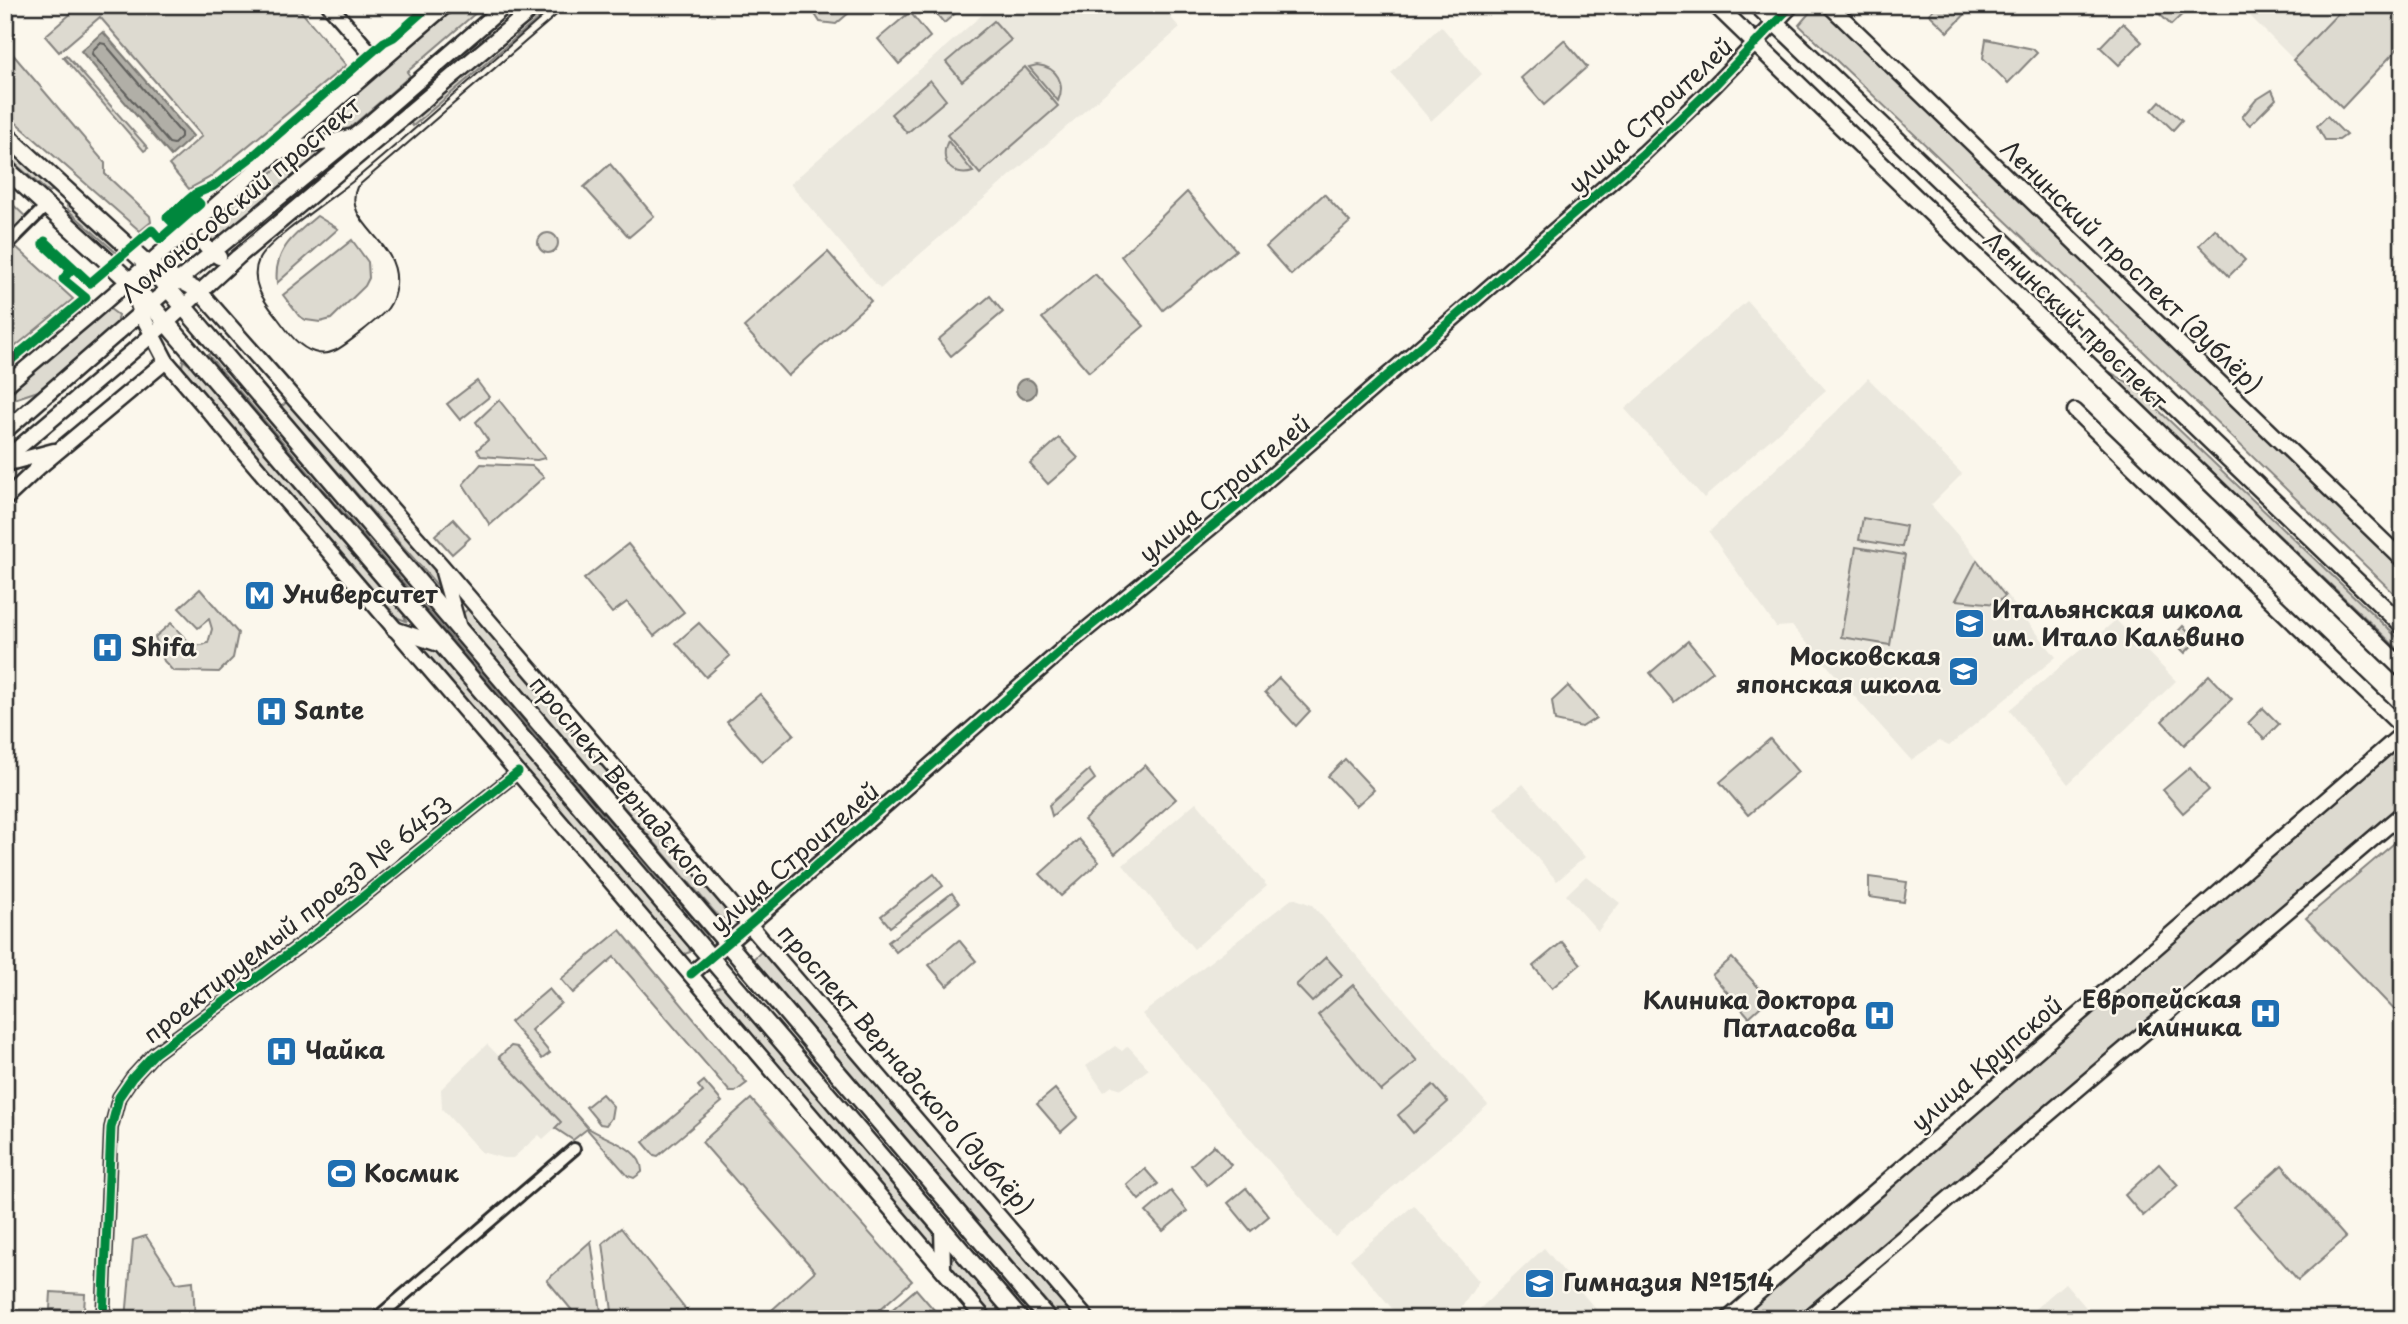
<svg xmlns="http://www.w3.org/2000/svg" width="2408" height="1324" viewBox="0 0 2408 1324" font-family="'Playpen Sans',sans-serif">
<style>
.built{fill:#ebe8de}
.green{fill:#dddad0;stroke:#84827e;stroke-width:2}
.water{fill:#b1afa7;stroke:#7b7a75;stroke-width:2}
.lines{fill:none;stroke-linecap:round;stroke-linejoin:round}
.shore{stroke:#61605d;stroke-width:2}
.street-casing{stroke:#2b2b2b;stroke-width:16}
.secondary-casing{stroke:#2b2b2b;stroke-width:19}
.primary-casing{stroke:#2b2b2b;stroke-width:21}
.street{stroke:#fbf7ec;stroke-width:10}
.secondary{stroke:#fbf7ec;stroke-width:14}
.primary{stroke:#fbf7ec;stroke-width:16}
.tram{stroke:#2b2b2b;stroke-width:2}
.cycleway-casing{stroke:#fbf7ec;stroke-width:13}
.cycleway{stroke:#00873e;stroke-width:9}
.labels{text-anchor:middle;stroke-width:5;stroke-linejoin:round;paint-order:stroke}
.street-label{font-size:24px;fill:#2b2b2b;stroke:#fbf7ec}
.poi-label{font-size:24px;font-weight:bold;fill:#2b2b2b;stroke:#fbf7ec;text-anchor:start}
</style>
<rect width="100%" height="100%" fill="#fbf7ec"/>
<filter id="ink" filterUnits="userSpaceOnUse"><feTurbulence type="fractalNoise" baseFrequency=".0143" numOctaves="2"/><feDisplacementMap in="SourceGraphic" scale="14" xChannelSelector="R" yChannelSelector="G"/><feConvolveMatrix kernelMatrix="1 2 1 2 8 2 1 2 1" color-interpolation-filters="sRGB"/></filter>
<g filter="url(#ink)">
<g class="built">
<polygon points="993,5 1160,5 1180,28 880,289 790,184"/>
<polygon points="2239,5 2403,5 2403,43 2342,108"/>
<polygon points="1441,26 1482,74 1431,121 1391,73"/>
<polygon points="1747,301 1826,390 1704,498 1625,409"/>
<polygon points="1868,378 1962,474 1931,505 1969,548 2056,657 1949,746 1939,741 1911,760 1792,626 1776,627 1709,532 1836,412"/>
<polygon points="2116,620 2176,681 2068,784 2009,710"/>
<polygon points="1523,784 1585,857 1557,881 1494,808"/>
<polygon points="1196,802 1267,886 1194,949 1123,865"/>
<polygon points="1586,876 1620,903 1598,931 1566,895"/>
<polygon points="1293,898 1312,905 1488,1105 1335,1237 1142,1014"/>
<polygon points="487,1044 562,1122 543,1139 539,1135 513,1158 503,1158 481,1152 442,1109 441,1089"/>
<polygon points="1115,1046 1122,1051 1128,1046 1149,1069 1122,1089 1112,1086 1104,1092 1086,1066"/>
<polygon points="1414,1205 1479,1281 1454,1319 1401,1319 1350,1259"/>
<polygon points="1544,1248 1604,1319 1469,1319"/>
<polygon points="2065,1283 2096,1319 2023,1319"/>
</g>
<g class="green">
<polygon points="81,5 296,5 346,65 209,178 189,189 169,165 202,136 100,17 59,52 45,36"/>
<polygon points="459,5 485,5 407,72 410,76 344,133 309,138 309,133 312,131"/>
<polygon points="545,5 554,5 413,126 410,122"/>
<polygon points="809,5 851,5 850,12 836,24 820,22"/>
<polygon points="929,5 965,5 944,23"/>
<polygon points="1816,5 1821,5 2403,565 2403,602 2143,351 1799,25"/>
<polygon points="1937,5 1974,5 1948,32 1929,14"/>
<polygon points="2150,5 2192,5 2171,25"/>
<polygon points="2346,5 2387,5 2403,20 2403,43 2342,108 2293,60"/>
<polygon points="910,12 930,37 899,64 878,39"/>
<polygon points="994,21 1011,40 962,81 946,62"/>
<polygon points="2123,23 2142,42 2119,65 2100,47"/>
<polygon points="1986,39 2033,49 2037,53 2008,83 1983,58"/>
<polygon points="1564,40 1587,67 1544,105 1521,78"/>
<polygon points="5,45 105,163 105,174 150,216 151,222 140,231 5,113"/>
<polygon points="66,55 148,148 144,151 63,57"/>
<path d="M 1037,65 C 1057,67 1066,83 1058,101 L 1029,67 Z"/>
<polygon points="1025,67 1058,106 980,174 947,135"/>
<polygon points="930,80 946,100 907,133 891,114"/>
<polygon points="2272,90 2276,99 2250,125 2242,117 2256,100"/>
<polygon points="2160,101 2182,120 2173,130 2152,110"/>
<polygon points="2327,116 2346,135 2339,140 2325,140 2317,126"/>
<polygon points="5,141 56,188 55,190 48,192 5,155"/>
<path d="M 948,141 L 973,172 C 952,179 938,160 948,141 Z"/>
<polygon points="320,150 319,155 217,241 206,238 204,234 206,226 293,155 298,152"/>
<polygon points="610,164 654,216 629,237 584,187"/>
<polygon points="1187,192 1236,250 1163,310 1121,256"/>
<polygon points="1324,194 1350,222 1291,275 1266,247"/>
<polygon points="5,197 27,218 18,230 5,219"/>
<polygon points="70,201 129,250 122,258 68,210 67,206"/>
<path d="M 317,216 L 338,229 L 277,283 C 273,251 294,235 317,216 Z"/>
<polygon points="2215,229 2245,260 2229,276 2199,245"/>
<circle cx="548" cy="243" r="10"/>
<polygon points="352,240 368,262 369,278 365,286 331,319 320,322 306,320 299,316 283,295"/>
<polygon points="14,245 73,299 5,355 5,252"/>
<polygon points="828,252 871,301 788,376 744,327"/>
<polygon points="1095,274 1144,326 1089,372 1042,318"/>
<polygon points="990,296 1003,312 951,356 938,340"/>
<polygon points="110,309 118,315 116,325 38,391 8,401 7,399 16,388 104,310"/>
<polygon points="211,352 711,935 708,937 208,355"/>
<polygon points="183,360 191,366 404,615 406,621 398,618 379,597 182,367"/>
<polygon points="2105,369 2132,385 2403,643 2403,654"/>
<polygon points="477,381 489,397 460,420 447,404"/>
<polygon points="289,400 437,570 443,592 281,407"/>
<polygon points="499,400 545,458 537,460 481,456 477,450 488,440 476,422"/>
<polygon points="1059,438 1078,458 1048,484 1030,464"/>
<polygon points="481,464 532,466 544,477 490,525 463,484"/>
<polygon points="1863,518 1906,526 1902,547 1859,540"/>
<polygon points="453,519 470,538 452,554 435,535"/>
<polygon points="628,544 684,612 654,636 627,602 612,613 584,579"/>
<polygon points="1856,547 1905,555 1890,645 1841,637"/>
<polygon points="1977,560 2005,596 1996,604 1956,600"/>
<path d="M 200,589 L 238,633 L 233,658 L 219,672 L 173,671 L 164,661 L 155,637 L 171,623 C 181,633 192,652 208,643 L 212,629 L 209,619 L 198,628 L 179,608 Z"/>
<polygon points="468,609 727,909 729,917 722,919 718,916 459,616"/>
<polygon points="699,623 730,656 706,677 676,643"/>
<polygon points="2183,626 2197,640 2185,653 2171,639"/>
<polygon points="1688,641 1713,671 1674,702 1650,673"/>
<polygon points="424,644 436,652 689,945 690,952 685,954 680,952 419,649"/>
<polygon points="2209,675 2232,699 2184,745 2162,721"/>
<polygon points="1279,678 1310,711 1296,726 1265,692"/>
<polygon points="1568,686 1596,718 1582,727 1555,721 1552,701"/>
<polygon points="760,694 794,734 762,762 727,722"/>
<polygon points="2263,708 2279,724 2264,739 2248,723"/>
<polygon points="1770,739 1798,772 1748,815 1720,782"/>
<polygon points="2393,752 2403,762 2403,807 1802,1319 1734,1319"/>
<polygon points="1345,759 1374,790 1356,806 1328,776"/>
<polygon points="1145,765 1176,799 1115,854 1084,820"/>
<polygon points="2190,767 2209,790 2183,813 2163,790"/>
<polygon points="1089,770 1095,779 1052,816 1049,805"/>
<polygon points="1079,839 1099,862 1061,896 1040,874"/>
<polygon points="2399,839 2403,840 2403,1019 2306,918"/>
<polygon points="934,874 943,886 890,927 881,916"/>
<polygon points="1869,877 1907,882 1904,902 1869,897"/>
<polygon points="952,893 959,903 896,952 888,942"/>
<polygon points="620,930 747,1083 735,1092 730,1092 614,957 573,993 561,979"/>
<polygon points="959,940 976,961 947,986 929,965"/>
<polygon points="1562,942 1581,964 1552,988 1533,966"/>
<polygon points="762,951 1077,1319 1061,1319 753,959"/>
<polygon points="1326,957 1342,975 1312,1002 1296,985"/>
<polygon points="1732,958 1769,999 1749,1017 1712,975"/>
<polygon points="722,985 937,1237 937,1245 929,1244 714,990"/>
<polygon points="1353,985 1417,1061 1381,1091 1318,1015"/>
<polygon points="549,989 561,1003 531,1030 550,1053 542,1059 510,1022"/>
<path d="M 511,1046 L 517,1047 L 587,1127 C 603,1139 643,1147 642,1172 L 634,1178 L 628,1176 L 587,1129 L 573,1140 L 555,1128 L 561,1122 L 499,1057 Z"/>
<polygon points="704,1081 722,1102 658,1156 654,1155 643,1142 703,1092 698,1086"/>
<polygon points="1433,1085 1448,1102 1413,1133 1398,1115"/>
<polygon points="1055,1089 1078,1117 1061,1132 1037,1104"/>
<polygon points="602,1094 613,1106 611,1118 606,1125 600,1124 586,1107"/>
<polygon points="751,1099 912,1281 869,1319 762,1319 815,1271 702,1142"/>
<polygon points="1214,1145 1231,1165 1207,1185 1191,1165"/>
<polygon points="2159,1164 2178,1185 2143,1216 2125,1195"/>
<polygon points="2282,1165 2346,1238 2298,1280 2234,1207"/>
<polygon points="1145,1169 1158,1184 1139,1200 1127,1185"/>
<polygon points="1246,1188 1269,1216 1251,1231 1228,1203"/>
<polygon points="1171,1191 1187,1211 1163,1231 1146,1212"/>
<polygon points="621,1228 693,1319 613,1319 603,1243"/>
<polygon points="146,1236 177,1283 193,1281 195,1319 126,1319 133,1240"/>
<polygon points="591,1241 602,1319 579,1319 547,1280"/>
<polygon points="953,1258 956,1258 1007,1319 995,1319 950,1267 949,1261"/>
<polygon points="916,1289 942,1319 891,1319 887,1314"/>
<polygon points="51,1292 85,1294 84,1311 50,1309"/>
</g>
<g class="water">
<polygon points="103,32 193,136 171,156 81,51"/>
<circle cx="1026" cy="389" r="10"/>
</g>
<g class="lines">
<polygon class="shore" points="100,43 105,44 181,133 181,137 174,144 169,143 92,54 93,50"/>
<defs>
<g id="street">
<polyline points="5,247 47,205"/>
<polyline points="103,1319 111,1128 119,1097 132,1078 154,1054 330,923 518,772"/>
<polyline points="376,1319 574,1149"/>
</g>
<g id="secondary">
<polyline points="329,5 379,63"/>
<polyline points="1829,5 2403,560"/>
<path d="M 281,152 C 303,143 327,145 349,137"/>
<path d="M 201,216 C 194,234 203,248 219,257"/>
<polyline points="149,265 199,291 441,565 1087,1319"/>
<polyline points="130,282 141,313 166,361 985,1319"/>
<polyline points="5,386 93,312 446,5"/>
<polyline points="2075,411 2403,728"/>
<polyline points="5,431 168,289 357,134 506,5"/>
<polyline points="5,459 166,323 238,257 537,5"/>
<polyline points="5,464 54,451"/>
<polyline points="5,499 38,468 166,361"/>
<polyline points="443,572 459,628"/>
<polyline points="394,629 442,645"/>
<polyline points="691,974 750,924 1070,643 1243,501 1644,153 1714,86 1792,5"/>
<polyline points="942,1228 943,1269"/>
<polyline points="1728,1319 2403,733"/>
<polyline points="1807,1319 2403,813"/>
</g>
<g id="primary">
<polyline points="1716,5 2403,669"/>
<polyline points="1757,5 2403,626"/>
<polyline points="5,134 148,265 1048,1319"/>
<polyline points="5,168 129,281 151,305 1020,1319"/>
</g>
</defs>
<use href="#street" class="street-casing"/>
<use href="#secondary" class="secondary-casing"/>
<use href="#primary" class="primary-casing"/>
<use href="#street" class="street"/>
<use href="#secondary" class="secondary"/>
<use href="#primary" class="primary"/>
<path class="tram" d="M 556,5 C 488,64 421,125 352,182 C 333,197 267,242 259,259 C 249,281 263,300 276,316 C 286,329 297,347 314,352 C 320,354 328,354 334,351 C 343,348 382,316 388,308 C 393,302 395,292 396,284 C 400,240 341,223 357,187 L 568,5"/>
<defs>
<g id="cycleway">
<polyline points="5,365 86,298 63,279 71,270 43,244 45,241 90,283 152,230 160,239 200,204 197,201 172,222 167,217 169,216 195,194 214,186 253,156 384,42 394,37 430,5"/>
<polyline points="691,974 750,924 1070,643 1243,501 1644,153 1714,86 1792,5"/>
<polyline points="103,1319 111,1128 119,1097 132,1078 154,1054 330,923 518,772"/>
</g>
</defs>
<use href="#cycleway" class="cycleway-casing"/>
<use href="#cycleway" class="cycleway"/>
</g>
</g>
<defs>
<symbol id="metro-square" viewBox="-11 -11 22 22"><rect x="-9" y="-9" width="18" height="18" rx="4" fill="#1f6fb2" stroke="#fbf7ec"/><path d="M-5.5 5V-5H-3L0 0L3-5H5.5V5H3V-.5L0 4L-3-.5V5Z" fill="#fff"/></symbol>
<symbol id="school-square" viewBox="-11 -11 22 22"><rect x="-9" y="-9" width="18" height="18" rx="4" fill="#1f6fb2" stroke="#fbf7ec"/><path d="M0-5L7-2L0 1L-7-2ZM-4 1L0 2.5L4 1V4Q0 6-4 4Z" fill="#fff"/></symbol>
<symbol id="hospital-square" viewBox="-11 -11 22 22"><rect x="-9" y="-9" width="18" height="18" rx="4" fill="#1f6fb2" stroke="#fbf7ec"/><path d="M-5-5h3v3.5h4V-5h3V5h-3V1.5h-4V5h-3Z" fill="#fff"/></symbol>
<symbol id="stadium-square" viewBox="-11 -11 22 22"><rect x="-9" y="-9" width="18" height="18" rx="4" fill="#1f6fb2" stroke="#fbf7ec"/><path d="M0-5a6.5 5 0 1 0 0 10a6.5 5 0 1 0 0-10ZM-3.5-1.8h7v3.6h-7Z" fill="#fff"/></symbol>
</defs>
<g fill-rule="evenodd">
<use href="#metro-square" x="242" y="578" width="35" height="35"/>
<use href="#school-square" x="1952" y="606" width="35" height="35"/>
<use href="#hospital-square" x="90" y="630" width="35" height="35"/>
<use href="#school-square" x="1946" y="654" width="35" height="35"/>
<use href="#hospital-square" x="254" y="694" width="35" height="35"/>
<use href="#hospital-square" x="2248" y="996" width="35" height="35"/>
<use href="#hospital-square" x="1862" y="998" width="35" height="35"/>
<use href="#hospital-square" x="264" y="1034" width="35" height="35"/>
<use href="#stadium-square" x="324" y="1156" width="35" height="35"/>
<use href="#school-square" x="1522" y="1266" width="35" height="35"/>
</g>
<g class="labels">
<g class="street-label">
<text transform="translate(1651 116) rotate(-43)" y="8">улица Строителей</text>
<text transform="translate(241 200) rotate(-40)" y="8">Ломоносовский проспект</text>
<text transform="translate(2131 267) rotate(44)" y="8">Ленинский проспект (дублёр)</text>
<text transform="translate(2075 321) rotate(44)" y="8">Ленинский проспект</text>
<text transform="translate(1225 489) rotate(-40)" y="8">улица Строителей</text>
<text transform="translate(620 782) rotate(50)" y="8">проспект Вернадского</text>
<text transform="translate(795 858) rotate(-41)" y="8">улица Строителей</text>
<text transform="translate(298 920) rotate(-38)" y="8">проектируемый проезд № 6453</text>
<text transform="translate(1987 1064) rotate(-41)" y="8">улица Крупской</text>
<text transform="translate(905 1070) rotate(49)" y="8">проспект Вернадского (дублёр)</text>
</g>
<g class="poi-label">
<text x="283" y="603">Университет</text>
<text x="1992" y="618">Итальянская школа<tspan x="1992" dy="28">им. Итало Кальвино</tspan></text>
<text x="131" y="656">Shifa</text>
<text x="1941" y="665" text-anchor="end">Московская<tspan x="1941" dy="28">японская школа</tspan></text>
<text x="294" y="719">Sante</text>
<text x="2242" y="1008" text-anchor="end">Европейская<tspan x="2242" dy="28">клиника</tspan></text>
<text x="1857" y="1009" text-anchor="end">Клиника доктора<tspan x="1857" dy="28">Патласова</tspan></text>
<text x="305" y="1059">Чайка</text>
<text x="364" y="1182">Космик</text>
<text x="1563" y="1291">Гимназия №1514</text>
</g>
</g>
<rect width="2408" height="1324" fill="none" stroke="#fbf7ec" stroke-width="28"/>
<rect x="14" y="14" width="2380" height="1296" fill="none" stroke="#2b2b2b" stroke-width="2.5" filter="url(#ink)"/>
</svg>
